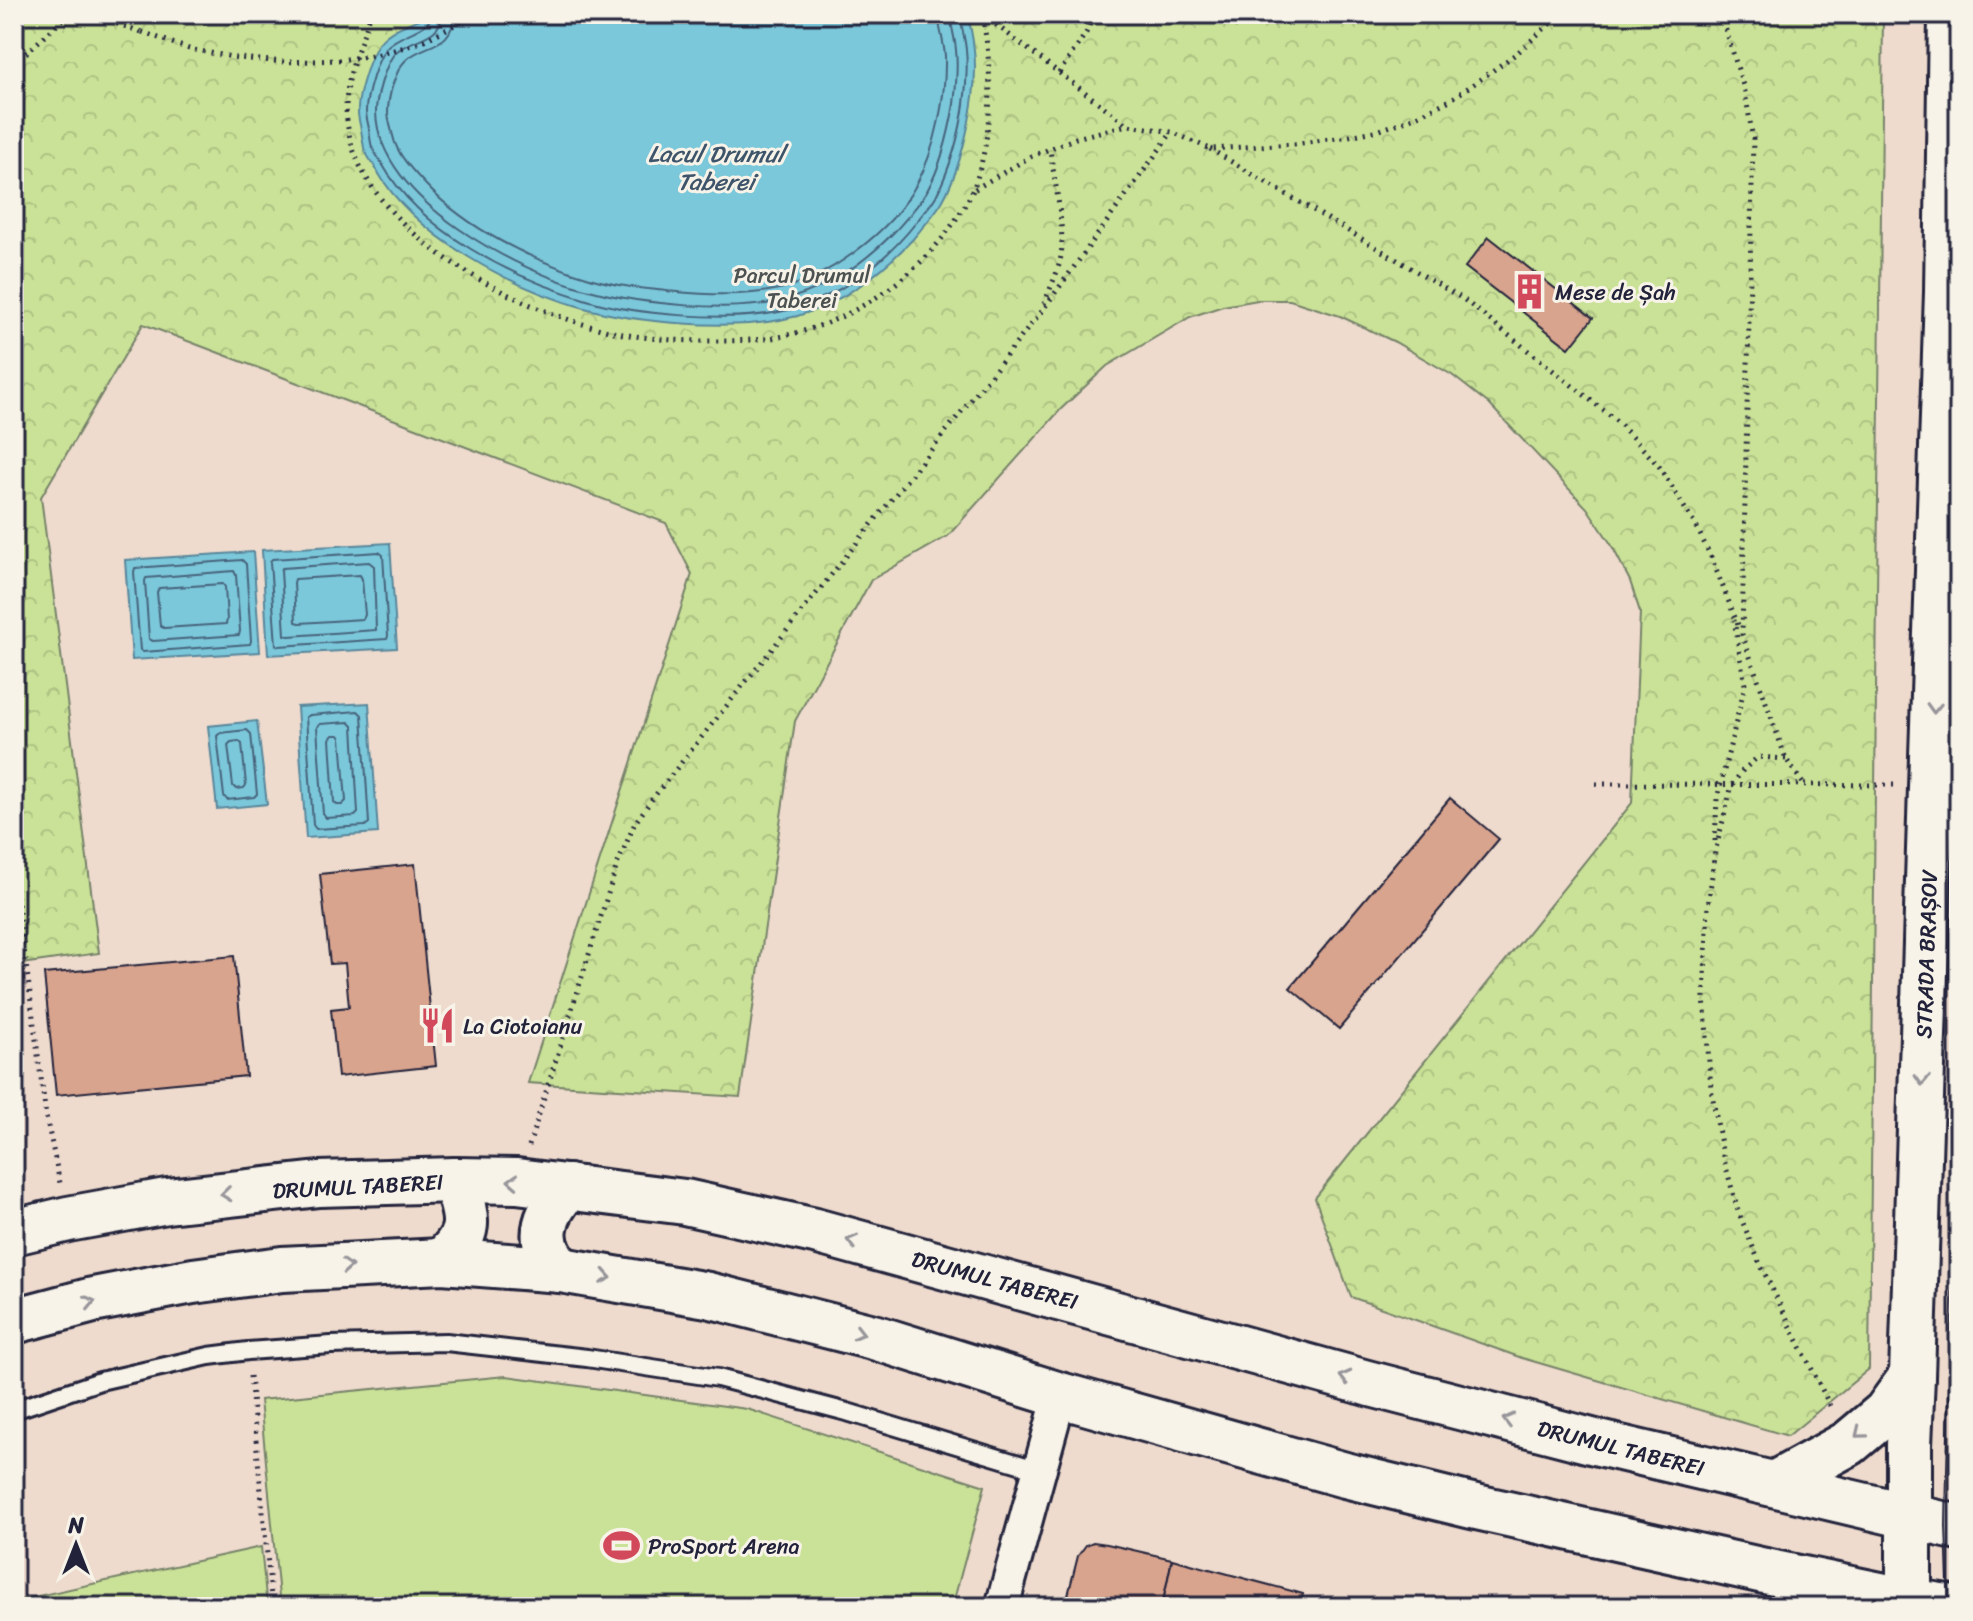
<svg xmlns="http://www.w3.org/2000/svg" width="1973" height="1621" viewBox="0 0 1973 1621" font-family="Sriracha,sans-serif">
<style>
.grass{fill:#cae297;stroke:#768269;stroke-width:2}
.park{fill:url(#park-crowns);stroke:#768269;stroke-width:2}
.water{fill:#7cc8db;stroke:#58869b;stroke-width:2}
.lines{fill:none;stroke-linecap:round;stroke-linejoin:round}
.shore{stroke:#46647b;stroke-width:2}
.building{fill:#d9a48e;stroke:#22223b;stroke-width:2}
.service-casing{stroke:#22223b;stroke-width:22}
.minor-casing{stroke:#22223b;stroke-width:38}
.secondary-casing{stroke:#22223b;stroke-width:50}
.path{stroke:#22223b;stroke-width:5;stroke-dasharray:2 6;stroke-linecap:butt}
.service{stroke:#f7f3e8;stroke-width:16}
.minor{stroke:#f7f3e8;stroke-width:32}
.secondary{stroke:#f7f3e8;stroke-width:44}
.tram{stroke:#22223b;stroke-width:2}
.path-bridge{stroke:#22223b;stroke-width:5;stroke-dasharray:2 6;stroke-linecap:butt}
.oneway{stroke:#97959a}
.labels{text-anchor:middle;stroke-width:6;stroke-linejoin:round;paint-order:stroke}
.park-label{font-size:22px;fill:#4c5252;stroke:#f7f3e8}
.poi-label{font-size:22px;fill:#22223b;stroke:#f7f3e8;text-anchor:start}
.street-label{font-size:22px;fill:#22223b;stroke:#f7f3e8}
.water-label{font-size:24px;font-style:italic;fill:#3d546b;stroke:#f7f3e8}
</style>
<defs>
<pattern id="park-crowns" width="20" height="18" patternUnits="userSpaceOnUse" patternTransform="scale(2)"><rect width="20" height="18" fill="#cae297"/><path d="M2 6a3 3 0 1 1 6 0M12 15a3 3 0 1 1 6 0" fill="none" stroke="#adc283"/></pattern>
</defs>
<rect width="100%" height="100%" fill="#eedbcd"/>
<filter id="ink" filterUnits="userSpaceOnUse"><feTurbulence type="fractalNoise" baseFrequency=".0125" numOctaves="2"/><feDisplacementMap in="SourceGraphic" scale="16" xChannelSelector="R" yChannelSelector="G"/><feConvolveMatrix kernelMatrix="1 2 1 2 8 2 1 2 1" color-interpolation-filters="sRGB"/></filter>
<g filter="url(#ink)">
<g class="grass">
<polygon points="506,1376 747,1409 985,1486 952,1607 280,1607 260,1400"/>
<polygon points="261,1547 267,1607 14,1607 15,1601"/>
</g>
<polygon class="park" points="14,14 1883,14 1869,1369 1788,1436 1522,1358 1351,1297 1315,1198 1632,803 1640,612 1630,581 1611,544 1587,508 1489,404 1452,375 1395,342 1340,316 1290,300 1258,300 1223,306 1190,317 1107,366 1061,409 948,536 871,580 795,721 740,1097 528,1083 692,574 666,523 143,324 41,497 99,953 14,965"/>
<g class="water">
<path d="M 432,14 L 968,14 C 970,26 973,38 974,50 C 979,91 963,165 942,202 C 934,215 922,228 912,240 C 876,278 832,311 780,320 C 726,330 640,323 588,309 C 514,289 414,237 376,169 C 372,162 366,155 364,148 C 363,142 362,135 361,130 C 360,124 358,118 358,112 C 357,96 370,55 379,43 C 391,28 415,21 432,14 Z"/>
<polygon points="390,543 397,648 268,655 262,550"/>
<polygon points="253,552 260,652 132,660 125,560"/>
<polygon points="369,703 378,833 306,838 297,707"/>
<polygon points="257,721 267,804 217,809 208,726"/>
</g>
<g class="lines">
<g class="shore">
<path d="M 432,14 C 430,31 397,34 386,48 C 377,59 366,96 366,111 C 366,117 368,123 369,129 C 370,134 370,141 372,147 C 374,152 378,157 381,162 C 420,232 513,278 587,300 C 636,315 730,322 779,312 C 835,301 884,264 918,220 C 924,212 931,205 936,196 C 950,169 960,134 964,104 C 966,87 968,67 966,50 C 965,38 961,26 960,14"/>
<path d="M 442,14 C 441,41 409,37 394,54 C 385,66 376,97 376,112 C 378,200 519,273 593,291 C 641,304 733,313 780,301 C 827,290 864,264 897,229 C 907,218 919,205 927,191 C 941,166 949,133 954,104 C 956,87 958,67 956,50 C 955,38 951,26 950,14"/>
<path d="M 454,14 C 453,50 424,42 405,61 C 395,71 388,97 388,112 C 388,119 391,128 393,136 C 397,155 413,171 426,185 C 468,230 535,262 593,279 C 620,287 649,289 677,292 C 709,295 743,296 774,290 C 826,281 891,232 916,185 C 936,150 946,96 945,56 C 944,42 939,28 938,14"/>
<polygon points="379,552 383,555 388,636 387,639 279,646 276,645 270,562 272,559"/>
<polygon points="242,560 246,564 251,641 250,644 143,652 140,650 134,572 135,568"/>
<polygon points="369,562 374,566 376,630 289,636 285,635 281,571 282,568"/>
<polygon points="234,571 236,575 240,631 239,635 153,641 149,639 145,581 146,578"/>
<polygon points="360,575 362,579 365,615 363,619 300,623 296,622 294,583 295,579"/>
<polygon points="223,584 225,587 227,620 226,624 164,628 160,626 157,592 159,588"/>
<polygon points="358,711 362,715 369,823 365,826 316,829 313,825 306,717 310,715"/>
<polygon points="349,722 353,726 358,813 355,816 326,818 323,814 317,727 320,724"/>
<polygon points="247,730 251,734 257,794 254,797 227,800 224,796 217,736 220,733"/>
<polygon points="333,735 339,735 341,738 346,801 342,805 337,805 334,802 330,739"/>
<polygon points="239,741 242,744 246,785 244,788 236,789 233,786 228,745 231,742"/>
</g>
</g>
<g class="building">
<polygon points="1489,237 1593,318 1569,348 1465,267"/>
<polygon points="1450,798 1499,839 1339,1029 1290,988"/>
<polygon points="415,864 436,1066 338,1077 331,1009 349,1007 345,963 330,964 320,874"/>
<polygon points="234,956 246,1076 56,1095 44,974"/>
<polygon points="1093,1542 1107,1544 1172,1559 1162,1607 1065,1607 1078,1556 1086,1545"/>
<polygon points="1172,1559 1303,1594 1300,1607 1162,1607"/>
</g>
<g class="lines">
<defs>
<polyline id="service" points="14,1410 100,1381 209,1356 248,1351 331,1345 446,1342 587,1358 718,1378 847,1412 1039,1470"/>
<polyline id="minor" points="1002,1607 1060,1395"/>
<g id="secondary">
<polyline points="14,1232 68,1219 167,1201 319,1184 455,1180 517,1181 685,1202 815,1231 1367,1383 1599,1443 1959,1528"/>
<path d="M 442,1261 C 474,1232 467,1218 455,1180"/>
<path d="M 561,1270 C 533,1240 544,1214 568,1187"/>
<polyline points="14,1321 93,1300 193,1281 282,1269 442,1261 561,1270 708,1295 877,1338 1060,1395 1345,1475 1472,1506 1760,1570 1909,1601 1947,1607"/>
<polyline points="1774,1484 1849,1443 1886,1412 1912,1376"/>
<polyline points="1909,1607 1909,1445 1912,1376 1947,292 1951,14"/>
</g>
</defs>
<use href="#service" class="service-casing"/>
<use href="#minor" class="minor-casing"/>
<use href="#secondary" class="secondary-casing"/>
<g class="path">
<polyline points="86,14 142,32"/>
<path d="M 375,14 L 370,16 C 358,51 342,84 347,121 C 352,170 386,211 423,241 C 478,287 570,328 642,337 C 664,340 686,341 708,341 C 735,341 765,341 792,334 C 859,318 924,272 960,213 C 965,205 971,196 974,187 C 994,132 993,71 982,14"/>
<polyline points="1721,14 1745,92 1753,139 1742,634 1786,759 1804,785"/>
<polyline points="983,15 1128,125 1172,132 1210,149 1294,144 1344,137 1380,130 1415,117 1450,100 1481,79 1517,53 1561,14"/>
<polyline points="14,64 69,14"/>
<polyline points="1059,73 1086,33 1094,14"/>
<polyline points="1210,149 1463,299 1617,421 1659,466 1697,528 1711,557 1740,630"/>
<polyline points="975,189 1030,157 1076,138 1127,125"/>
<path d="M 1044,304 C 1050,288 1058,273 1061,256 C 1065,227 1054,179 1050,149"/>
<polyline points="1786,759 1758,757 1743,770 1732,785 1715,852 1708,906 1704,997 1711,1088 1723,1156 1738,1211 1760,1264 1832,1410"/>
<polyline points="1596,784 1895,785"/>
<polyline points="1715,841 1717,799 1745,685 1734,620"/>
<polyline points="14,872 46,1116 60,1183"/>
<polyline points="529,1146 617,865 635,823 653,798 1042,311 1172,132"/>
<polyline points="250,1376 272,1607"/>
</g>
<use href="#service" class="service"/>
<use href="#minor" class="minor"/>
<use href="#secondary" class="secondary"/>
<polyline class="tram" points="1949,1607 1946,1526 1947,1471 1959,1064"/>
<polyline class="path-bridge" points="142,32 189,49 238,58 285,62 340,60 380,54 419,43 476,14"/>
</g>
<defs><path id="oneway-chevron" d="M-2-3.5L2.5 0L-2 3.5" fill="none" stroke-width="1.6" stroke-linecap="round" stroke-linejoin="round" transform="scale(2)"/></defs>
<g class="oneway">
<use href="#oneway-chevron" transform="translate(1934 708) rotate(92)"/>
<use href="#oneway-chevron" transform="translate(1922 1080) rotate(92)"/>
<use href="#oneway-chevron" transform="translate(513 1181) rotate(-177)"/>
<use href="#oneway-chevron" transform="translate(226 1194) rotate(174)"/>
<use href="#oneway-chevron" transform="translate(852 1241) rotate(-165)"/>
<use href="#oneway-chevron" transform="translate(347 1266) rotate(-3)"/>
<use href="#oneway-chevron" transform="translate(606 1277) rotate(10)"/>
<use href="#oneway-chevron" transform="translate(90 1302) rotate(-13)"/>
<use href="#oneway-chevron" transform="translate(859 1333) rotate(14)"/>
<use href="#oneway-chevron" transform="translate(1345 1377) rotate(-165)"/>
<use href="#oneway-chevron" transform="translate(1508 1420) rotate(-166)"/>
<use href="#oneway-chevron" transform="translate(1860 1433) rotate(141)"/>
</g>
</g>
<defs>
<symbol id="building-bare" viewBox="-9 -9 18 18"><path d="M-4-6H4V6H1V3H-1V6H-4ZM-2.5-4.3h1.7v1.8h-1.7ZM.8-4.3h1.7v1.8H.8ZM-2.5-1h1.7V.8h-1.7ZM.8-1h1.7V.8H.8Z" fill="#d1495b" stroke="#f7f3e8" stroke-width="2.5" paint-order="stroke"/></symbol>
<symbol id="restaurant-bare" viewBox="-9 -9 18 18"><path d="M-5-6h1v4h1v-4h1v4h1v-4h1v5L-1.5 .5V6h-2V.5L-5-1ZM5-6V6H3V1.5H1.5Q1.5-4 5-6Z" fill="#d1495b" stroke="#f7f3e8" stroke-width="2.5" paint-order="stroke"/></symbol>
<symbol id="stadium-bare" viewBox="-9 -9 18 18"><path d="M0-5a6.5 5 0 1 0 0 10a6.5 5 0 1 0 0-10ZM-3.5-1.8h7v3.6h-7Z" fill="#d1495b" stroke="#f7f3e8" stroke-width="2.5" paint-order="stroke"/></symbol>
</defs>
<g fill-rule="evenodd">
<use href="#building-bare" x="1504" y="266" width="51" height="51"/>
<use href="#restaurant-bare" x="412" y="1000" width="51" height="51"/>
<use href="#stadium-bare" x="596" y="1520" width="51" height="51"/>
</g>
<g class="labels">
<g class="park-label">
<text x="802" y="283">Parcul Drumul<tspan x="802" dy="25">Taberei</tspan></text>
</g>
<g class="poi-label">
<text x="1555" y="300">Mese de Șah</text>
<text x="463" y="1034">La Ciotoianu</text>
<text x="648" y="1554">ProSport Arena</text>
</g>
<g class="street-label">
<text transform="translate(1926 954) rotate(-88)" y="8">STRADA BRAȘOV</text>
<text transform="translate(358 1186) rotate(-3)" y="8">DRUMUL TABEREI</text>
<text transform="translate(995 1280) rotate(15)" y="8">DRUMUL TABEREI</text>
<text transform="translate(1621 1448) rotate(14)" y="8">DRUMUL TABEREI</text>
</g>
<g class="water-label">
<text x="716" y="162">Lacul Drumul<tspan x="716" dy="28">Taberei</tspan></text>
</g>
</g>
<rect width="1973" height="1621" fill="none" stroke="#f7f3e8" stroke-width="48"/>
<rect x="24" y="24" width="1925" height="1573" fill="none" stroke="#22223b" stroke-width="3" filter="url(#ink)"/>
<g transform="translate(76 1545)" stroke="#f7f3e8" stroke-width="6" paint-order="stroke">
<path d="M0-6L14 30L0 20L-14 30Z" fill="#22223b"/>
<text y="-12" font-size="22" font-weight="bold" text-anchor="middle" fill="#22223b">N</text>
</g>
</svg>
